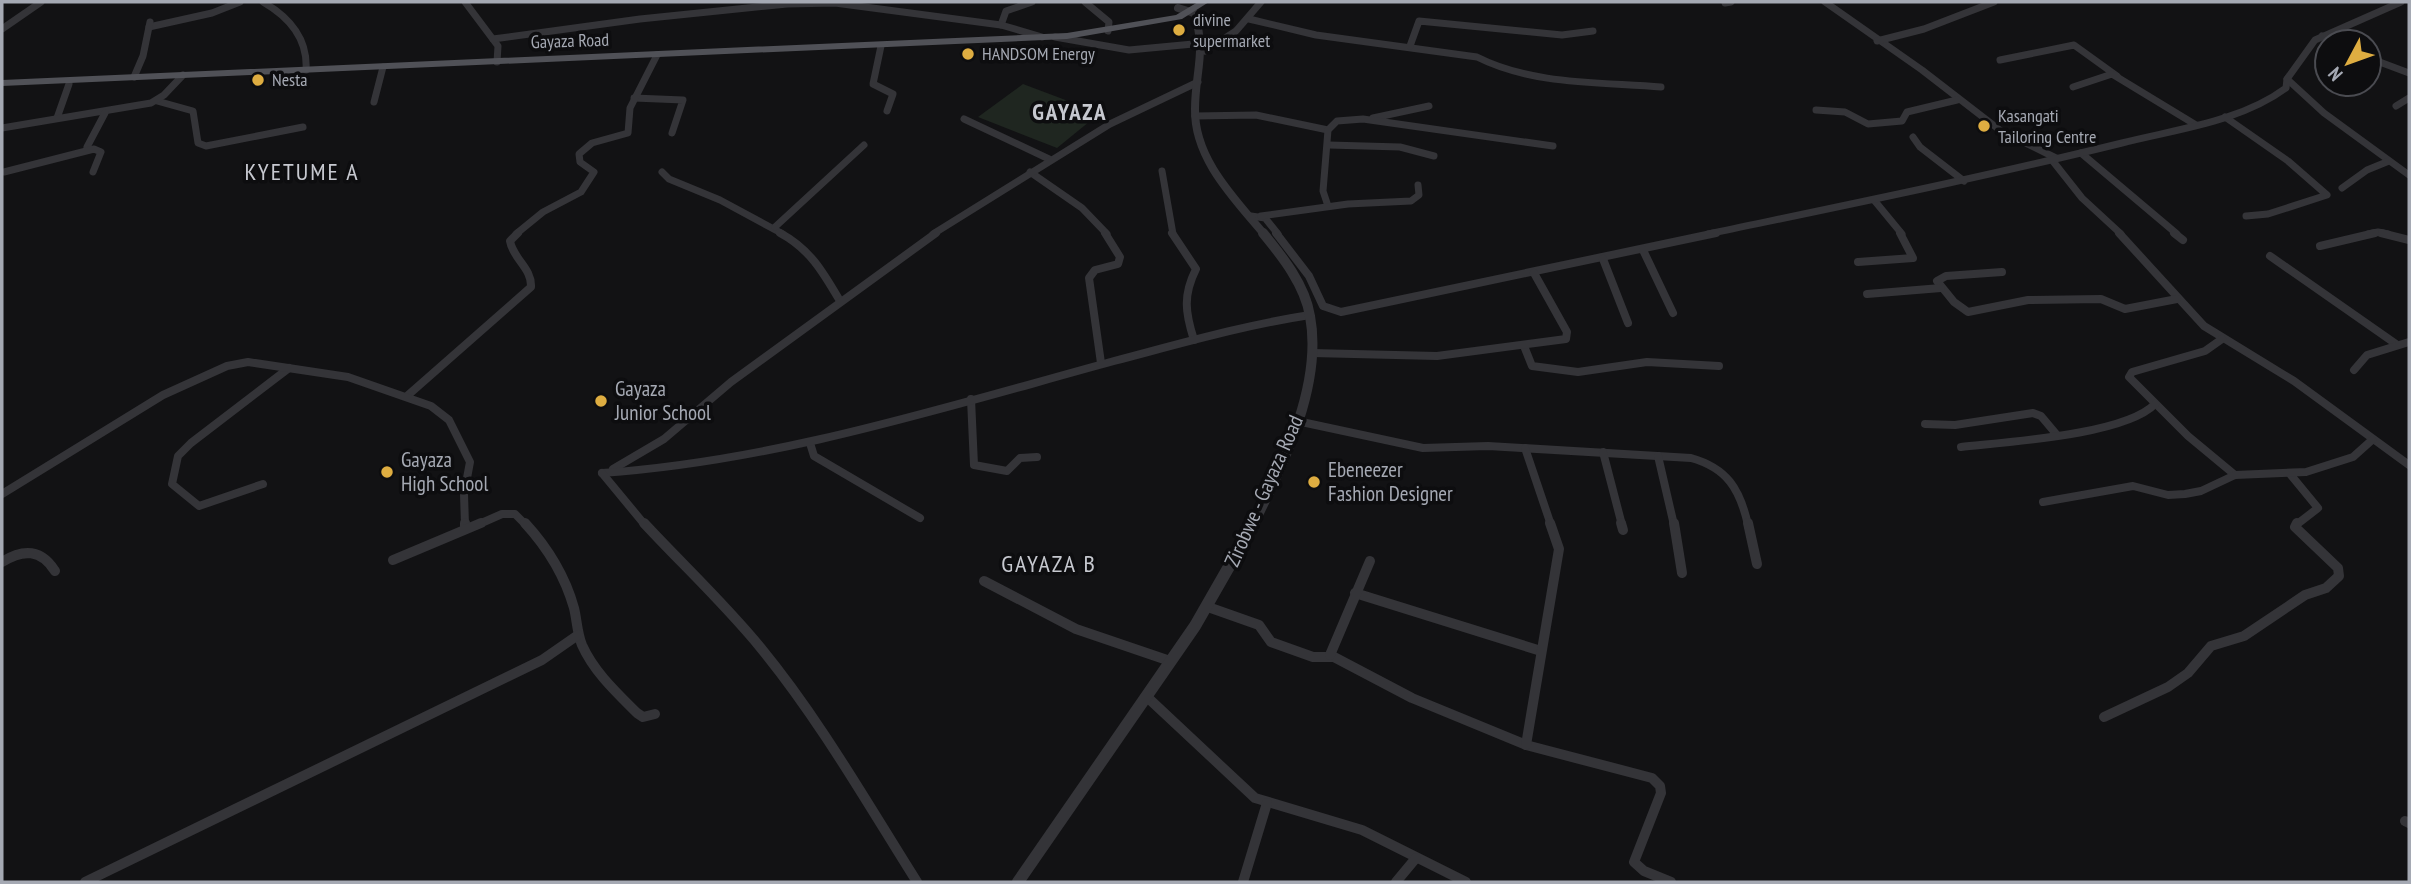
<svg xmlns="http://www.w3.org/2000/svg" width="2411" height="884" viewBox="0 0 2411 884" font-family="'PT Sans Narrow',sans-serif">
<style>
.green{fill:#1f2620}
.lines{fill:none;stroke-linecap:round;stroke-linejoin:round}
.minor-far2{stroke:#343438;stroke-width:7}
.minor-far1{stroke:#343438;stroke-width:8}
.minor{stroke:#343438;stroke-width:10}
.tertiary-far2{stroke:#343438;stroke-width:8}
.tertiary-far1{stroke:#343438;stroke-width:10}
.tertiary{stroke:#343438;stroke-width:12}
.primary{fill:#505157;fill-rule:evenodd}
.poi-dot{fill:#dead41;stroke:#0d0d0f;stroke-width:2.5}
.labels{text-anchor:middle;stroke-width:7;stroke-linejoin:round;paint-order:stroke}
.far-poi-label{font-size:18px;fill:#a5a9b3;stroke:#0d0d0f;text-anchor:start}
.far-street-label{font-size:18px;fill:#a5a9b3;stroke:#0d0d0f}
.poi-label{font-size:21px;fill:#a5a9b3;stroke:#0d0d0f;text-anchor:start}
.street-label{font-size:21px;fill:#a5a9b3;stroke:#0d0d0f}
.far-district-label{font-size:23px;font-weight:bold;letter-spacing:2px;fill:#c6c8cf;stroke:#0d0d0f}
.quarter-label{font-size:24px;letter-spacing:2px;fill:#c6c8cf;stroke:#0d0d0f}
</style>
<rect width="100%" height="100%" fill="#121214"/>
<polygon class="green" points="1023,84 1100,113 1057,148 978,117"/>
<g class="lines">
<g class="minor-far2">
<path d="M 263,2 C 289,17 308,39 306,70"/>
<polyline points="465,2 498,46 497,62"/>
<polyline points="1085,2 1109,22 1108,31"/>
<polyline points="1825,2 1922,70 2001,131 2056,158"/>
<polyline points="1725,3 1731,2"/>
<path d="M 1249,19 L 1316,35 L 1477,57 C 1532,85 1600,82 1661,87"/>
<polyline points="1001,25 1006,11 1032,2"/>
<polyline points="149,27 212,13 240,2"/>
<polyline points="2,29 41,2"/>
<polyline points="2322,36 2335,42"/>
<polyline points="1055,37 1129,50 1204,43"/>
<polyline points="493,39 640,19 787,4 835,3 1001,25 1042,37"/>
<polyline points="1877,41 1924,29 1994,2"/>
<polyline points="881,46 873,84 893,94 887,111"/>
<polyline points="1410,46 1419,21 1562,35 1593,31"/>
<polyline points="1205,51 1236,31 1261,2"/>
<polyline points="2369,58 2409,73"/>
<polyline points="2000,60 2074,45 2117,76"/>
<polyline points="134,77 143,56 150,22"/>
<polyline points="2287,79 2324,113 2409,175"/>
<polyline points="2073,87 2112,74 2196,125"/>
<polyline points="634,98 683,100 672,133"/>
<polyline points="157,101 193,111 198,143 206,146 303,127"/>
<polyline points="374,102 383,67"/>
<polyline points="2396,106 2409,98"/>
<polyline points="1816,110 1845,112 1868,124 1902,121 1907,112 1957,100"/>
<polyline points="1195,116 1256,115 1328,130"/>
<polyline points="2225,117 2288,161 2327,195 2268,214 2246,216"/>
<polyline points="57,118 69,84"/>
<polyline points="1373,118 1429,106"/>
<polyline points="964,119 1049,159"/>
<polyline points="2,128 151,103 164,95 183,75"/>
<polyline points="1913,137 1920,147 1964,181"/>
<polyline points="1329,145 1400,147 1434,156"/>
<polyline points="87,147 105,113"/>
<polyline points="2081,153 2177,234"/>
<polyline points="2052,160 2082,198 2121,234"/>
<polyline points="1162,171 1173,234"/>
<polyline points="4,172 94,149 101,152 93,172"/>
<polyline points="662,172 669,179 720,200 783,234"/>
<polyline points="1030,172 1082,208 1107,234"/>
<polyline points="2342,188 2367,170 2389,161"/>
<polyline points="1874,200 1902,234"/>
<polyline points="1328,206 1323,191 1328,130 1337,121 1363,119 1553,146"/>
<polyline points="1251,216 1265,218 1278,234"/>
<polyline points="1261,216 1348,204 1411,201 1419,195 1418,185"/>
<polyline points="775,227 864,145"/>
<polyline points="516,234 543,212 581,192 594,172 580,162 579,154 592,143 628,133 630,108 657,55"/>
<polyline points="933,234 1110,124 1198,82"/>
<path d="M 1708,234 C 1846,205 1984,177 2122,143 C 2177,129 2240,122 2286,88 L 2287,79 L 2315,40 L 2401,2"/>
<polyline points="2368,234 2378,232 2388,234"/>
</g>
<g class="minor-far1">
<path d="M 780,233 C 810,249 823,272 840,301"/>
<path d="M 1172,233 L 1196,269 C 1183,295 1185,312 1194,340"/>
<polyline points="1276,233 1309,276 1323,306 1341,312 1716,233"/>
<polyline points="2119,233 2204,326 2294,381 2409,465"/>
<polyline points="2174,233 2183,240"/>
<polyline points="2381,233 2409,240"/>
<polyline points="2320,246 2375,233"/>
<polyline points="1643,250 1673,313"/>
<polyline points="2270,256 2396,344"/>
<polyline points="1603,259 1628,323"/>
<polyline points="1858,262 1913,258 1900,233"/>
<polyline points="2002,272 1946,276 1937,281 1954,302 1968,312 2028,300 2101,299 2125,309 2177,299"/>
<polyline points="1867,294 1941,288"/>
<polyline points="2222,339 2205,351 2132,372 2129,377 2188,436 2235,475"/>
<polyline points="1524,346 1532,366 1578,372 1647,362 1719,366"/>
<polyline points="1312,353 1437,356 1566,339 1567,332 1534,273"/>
<polyline points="1101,363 1089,278 1095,270 1118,264 1120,257 1105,233"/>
<polyline points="2354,370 2367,355 2409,342"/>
<path d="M 407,396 L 531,287 C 532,268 513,259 510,241 L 518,233"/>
<polyline points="971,399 974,465 1007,471 1020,458 1037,457"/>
<path d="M 1297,421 L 1423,448 L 1488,446 L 1691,458 C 1727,468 1740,489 1748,525"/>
<polyline points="1925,424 1955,425 2033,413 2041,416 2057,435"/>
<polyline points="810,443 814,456 920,518"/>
<path d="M 1961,447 C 2006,442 2125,435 2155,404"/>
<polyline points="1525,448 1551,525"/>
<polyline points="1603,452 1622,525"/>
<polyline points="1658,456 1674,525"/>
<polyline points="613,469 664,439 731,382 936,233"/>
<path d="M 602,473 C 777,461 945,407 1114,361 C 1179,344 1244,325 1310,315"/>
<polyline points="602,473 645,525"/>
<polyline points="2290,474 2318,508 2296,525"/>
<polyline points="263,484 199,506 172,484 178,456 191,443 289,368"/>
<polyline points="2,494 163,395 227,366 248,362 348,377 431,406 449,420 470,462 464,494 465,525"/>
<polyline points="2043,502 2133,486 2168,495 2185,494 2201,491 2235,475 2306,472 2353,457 2372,440"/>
<polyline points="477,525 502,514 515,514 526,525"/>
</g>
<g class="minor">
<polyline points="465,523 465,529"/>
<path d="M 525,523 C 547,547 565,576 574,608 C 577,620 577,633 582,645 C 594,672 617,693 637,713 L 643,717 L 655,714"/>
<path d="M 644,523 C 682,564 724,603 760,647 C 820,720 867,803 917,882"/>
<polyline points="1621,523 1623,530"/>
<polyline points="1674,523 1682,573"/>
<polyline points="1748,523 1757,564"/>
<polyline points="393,560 481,523"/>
<path d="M 2,562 C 23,549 41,549 55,571"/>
<polyline points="984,581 1076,629 1170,661"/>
<polyline points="1355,593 1541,651"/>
<polyline points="1208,607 1259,625 1271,642 1313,657 1334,657 1412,698 1526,745 1652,778 1660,786 1661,793 1634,862 1644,871 1671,882"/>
<polyline points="1330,655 1370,561"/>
<polyline points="1146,696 1255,798 1362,830 1466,882"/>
<polyline points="2104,717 2168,687 2188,673 2211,646 2244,636 2305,595 2326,588 2339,576 2338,568 2295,527 2297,523"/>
<polyline points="1526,745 1559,549 1550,523"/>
<polyline points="2405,821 2409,823"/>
<polyline points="85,882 542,660 578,635"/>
<polyline points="1243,882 1267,803"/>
<polyline points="1396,882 1416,858"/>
</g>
<path class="tertiary-far2" d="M 1178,8 L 1194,13 C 1207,51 1195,72 1195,109 C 1194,159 1235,199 1264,234"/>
<path class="tertiary-far1" d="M 1253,525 C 1283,464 1323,385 1310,316 C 1305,285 1282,256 1263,233"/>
<polyline class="tertiary" points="1018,882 1195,626 1254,523"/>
<polygon class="primary" points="1198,2 1209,2 1182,19 1067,39 2,86 2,80 1067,33 1176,15"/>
</g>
<g class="poi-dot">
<circle cx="1179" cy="30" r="7"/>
<circle cx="968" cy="54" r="7"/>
<circle cx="258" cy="80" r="7"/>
<circle cx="1984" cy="126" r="7"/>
<circle cx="601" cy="401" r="7"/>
<circle cx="387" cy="472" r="7"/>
<circle cx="1314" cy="482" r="7"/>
</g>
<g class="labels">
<g class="far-poi-label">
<text x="1193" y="26">divine<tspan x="1193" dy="21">supermarket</tspan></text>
<text x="982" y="60">HANDSOM Energy</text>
<text x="272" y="86">Nesta</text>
<text x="1998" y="122">Kasangati<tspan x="1998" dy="21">Tailoring Centre</tspan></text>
</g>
<g class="far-street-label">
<text transform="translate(570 41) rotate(-2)" y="6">Gayaza Road</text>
</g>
<g class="poi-label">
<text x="615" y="396">Gayaza<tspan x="615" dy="24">Junior School</tspan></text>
<text x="401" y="467">Gayaza<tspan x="401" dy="24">High School</tspan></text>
<text x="1328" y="477">Ebeneezer<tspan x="1328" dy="24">Fashion Designer</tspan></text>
</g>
<g class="street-label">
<text transform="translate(1264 491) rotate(-66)" y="7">Zirobwe - Gayaza Road</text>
</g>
<g class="far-district-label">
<text x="1070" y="120">GAYAZA</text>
</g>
<g class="quarter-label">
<text x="302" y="180">KYETUME A</text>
<text x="1049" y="572">GAYAZA B</text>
</g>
</g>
<rect width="2411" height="884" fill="none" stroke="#a5a9b3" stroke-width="7"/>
<g transform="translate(2348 63) rotate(229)"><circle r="33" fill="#0d0d0f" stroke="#4a4b51" stroke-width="2"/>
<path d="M0-5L12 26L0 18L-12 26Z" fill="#dead41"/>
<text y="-10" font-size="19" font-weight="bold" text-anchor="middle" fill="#a5a9b3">N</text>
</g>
</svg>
